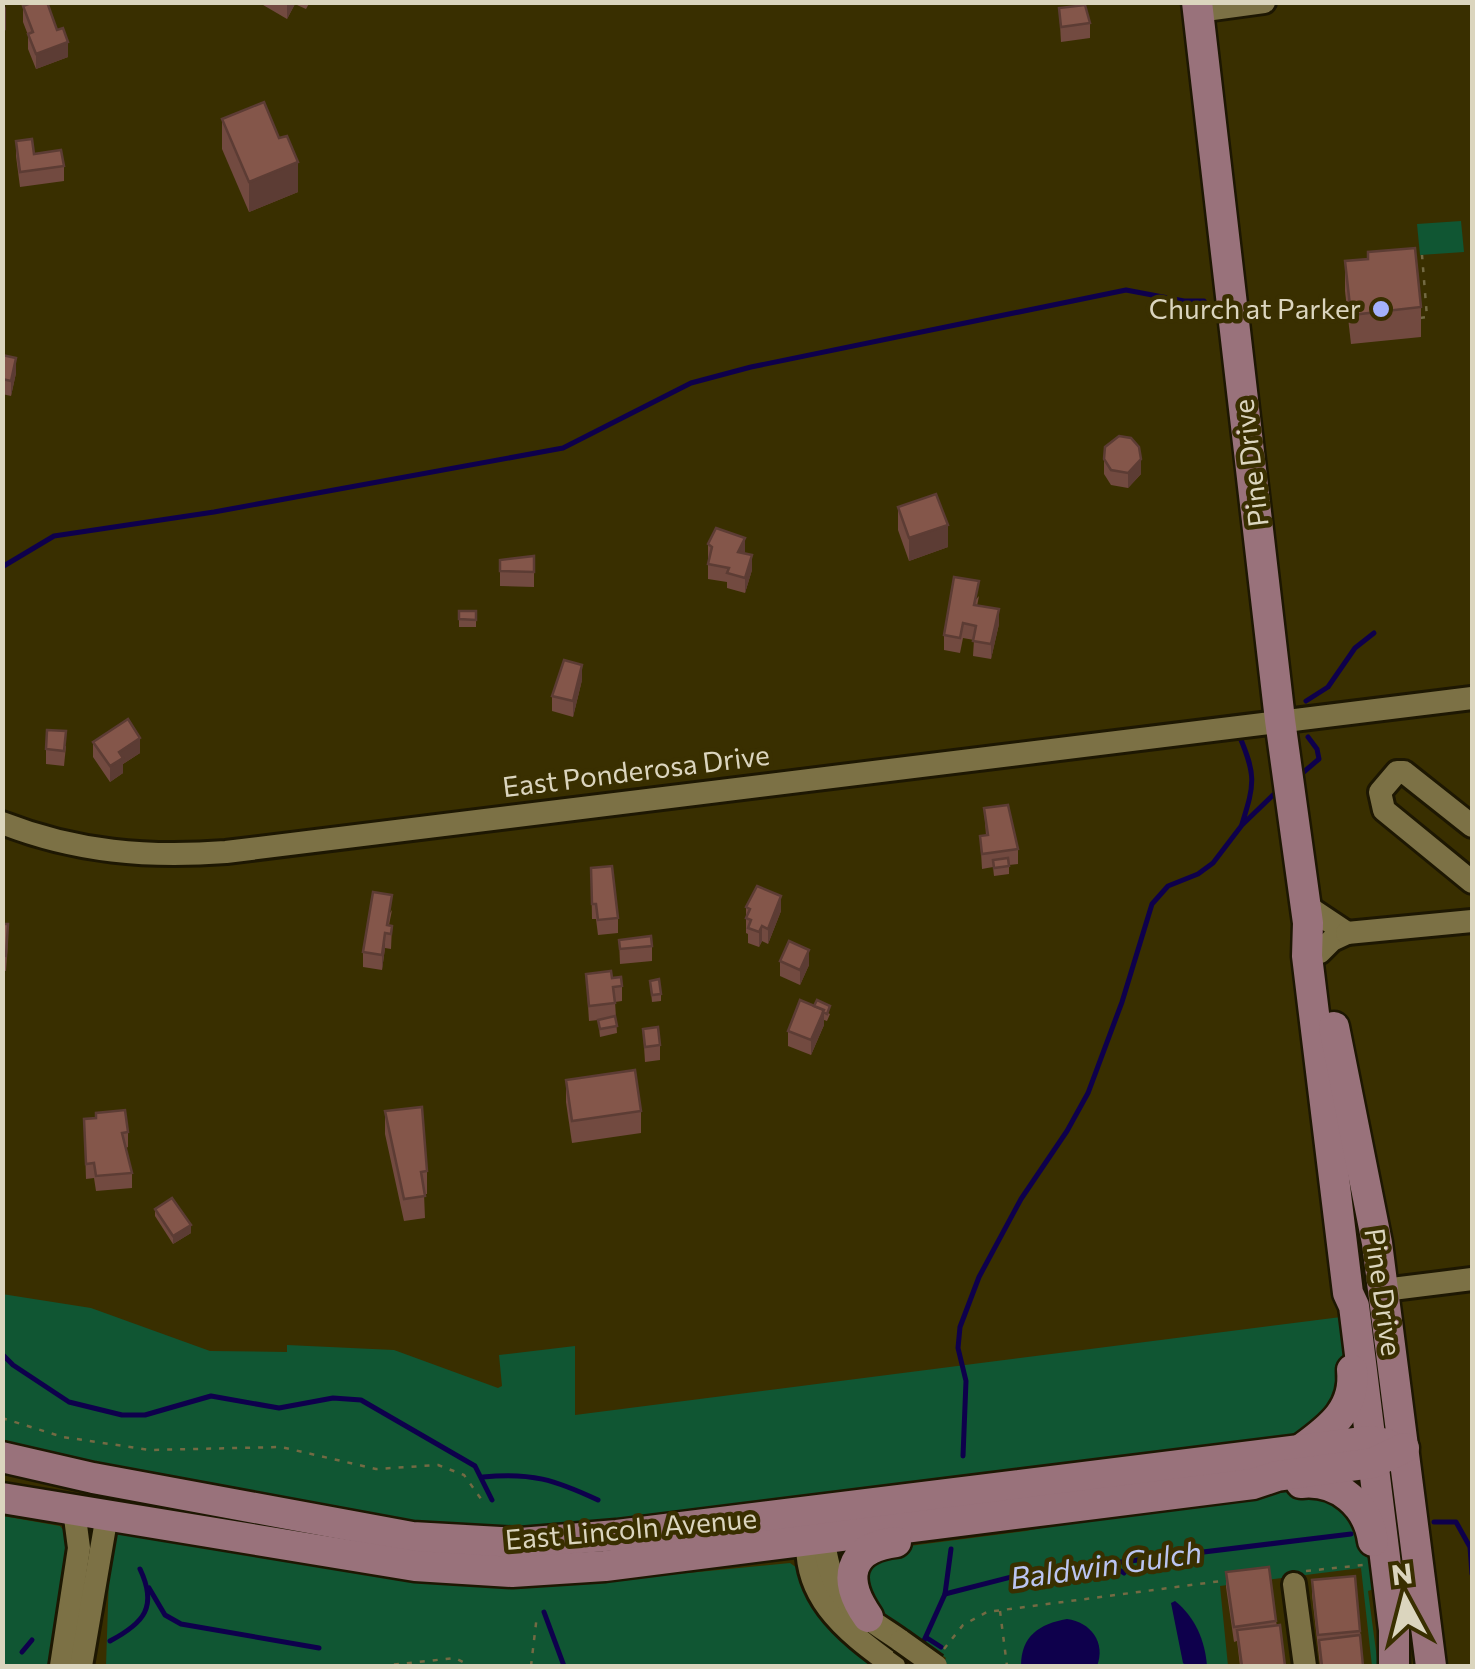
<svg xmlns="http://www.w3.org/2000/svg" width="1475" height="1669" viewBox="0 0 1475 1669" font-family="Commissioner,sans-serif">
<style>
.green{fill:#105633}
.water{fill:#0e004c}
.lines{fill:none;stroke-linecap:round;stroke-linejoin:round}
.stream{stroke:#0e004c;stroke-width:5}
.minor-casing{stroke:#1d1702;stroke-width:28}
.major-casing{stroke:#1d1702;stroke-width:35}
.path{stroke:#736a43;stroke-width:2.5;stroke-dasharray:5 8;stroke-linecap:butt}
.minor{stroke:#7c7145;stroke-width:22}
.major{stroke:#99727b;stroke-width:30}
.minor-bridge-casing{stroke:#1d1702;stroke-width:28;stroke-linecap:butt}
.minor-bridge{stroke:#7c7145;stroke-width:22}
.wall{fill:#724a40}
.shaded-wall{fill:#5c3c34}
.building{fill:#84564a;stroke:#5c3c34;stroke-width:2.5}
.poi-dot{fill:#a4b2fc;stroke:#392f00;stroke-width:4}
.labels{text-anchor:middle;stroke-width:9;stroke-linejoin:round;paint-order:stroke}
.poi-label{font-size:28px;fill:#dbd5be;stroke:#392f00;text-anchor:end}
.street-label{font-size:28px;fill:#dbd5be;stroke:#392f00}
.water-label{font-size:30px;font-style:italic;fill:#bbc5f1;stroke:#392f00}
</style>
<rect width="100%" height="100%" fill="#392f00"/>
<g class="green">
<polygon points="1461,221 1464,252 1420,255 1417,224"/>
<polygon points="2,1294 91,1308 210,1351 287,1352 287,1345 394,1350 498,1388 502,1386 499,1355 575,1346 575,1415 1341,1317 1347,1382 1305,1436 539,1532 400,1526 3,1445"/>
<polygon points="1294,1489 1327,1492 1368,1540 1374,1589 1368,1591 1378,1666 1372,1666 1361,1568 1220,1586 1228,1666 950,1666 944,1662 946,1658 909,1631 906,1634 869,1606 860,1577 886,1549 1026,1531 1133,1509"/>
<polygon points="3,1516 60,1526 70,1538 53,1666 3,1666"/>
<polygon points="123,1530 597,1577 688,1573 790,1563 800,1570 833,1630 877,1666 106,1666 110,1544 113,1538"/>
</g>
<g class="water">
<path d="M 1175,1601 C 1195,1617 1205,1640 1207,1666 L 1186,1666 L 1183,1663 L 1171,1603 Z"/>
<path d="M 1067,1619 C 1091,1622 1106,1643 1097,1666 L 1021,1666 C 1021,1636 1039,1624 1067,1619 Z"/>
</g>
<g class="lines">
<g class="stream">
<polyline points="2,567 54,536 214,512 563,448 691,383 751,367 1126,290 1184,301 1204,301"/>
<polyline points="1306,701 1328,687 1355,648 1374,633"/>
<path d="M 1239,735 C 1256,775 1255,783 1242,824"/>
<polyline points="1299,776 1319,759 1317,749 1308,737"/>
<polyline points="2,1354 13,1365 69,1402 122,1415 145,1415 211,1396 279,1408 333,1398 361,1400 475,1466 492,1500"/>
<polyline points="963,1456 966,1381 958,1348 960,1327 979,1277 1021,1199 1067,1131 1088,1093 1122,1002 1152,904 1168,886 1198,874 1213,863 1242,825 1273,795"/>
<path d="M 483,1477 C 531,1472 555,1480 598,1500"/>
<polyline points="1434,1522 1456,1522 1470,1547 1472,1574"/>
<polyline points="1110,1564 1124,1573"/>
<polyline points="149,1588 165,1615 181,1624 319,1648"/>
<polyline points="945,1594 1023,1574 1351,1534"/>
<polyline points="544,1612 564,1666"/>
<polyline points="927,1638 941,1647"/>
<path d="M 110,1641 C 144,1623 158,1607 140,1569"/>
<polyline points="922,1645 945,1594 951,1549"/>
<polyline points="22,1652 32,1640"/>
</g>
<defs>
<g id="minor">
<polyline points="1198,11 1264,2"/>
<path d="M 2,823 C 76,852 148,858 226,852 L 1472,698"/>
<polyline points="1472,826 1404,772 1397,772 1380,792 1384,810 1472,882"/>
<polyline points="1305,905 1347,933 1332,940 1320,952"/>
<polyline points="1347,933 1472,921"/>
<polyline points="1384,1290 1472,1279"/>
<path d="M 809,1525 C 797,1594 844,1630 894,1666"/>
<path d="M 818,1525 C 825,1540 825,1554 830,1570 C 840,1607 872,1620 901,1641"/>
<polyline points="1294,1584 1305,1666"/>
<polyline points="61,1666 79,1548 74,1510"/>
<polyline points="81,1666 107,1515"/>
</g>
<g id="major">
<polyline points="1197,2 1280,720 1308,923 1307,956 1348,1293 1354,1306 1394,1630 1394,1666"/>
<polyline points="1334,1027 1377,1243 1431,1666"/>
<path d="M 1303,1448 C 1332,1427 1356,1408 1352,1370"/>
<polyline points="2,1457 93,1478 412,1537 520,1543 617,1535 1371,1441 1387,1444"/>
<path d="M 1301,1483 C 1338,1479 1368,1505 1373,1541"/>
<polyline points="2,1498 415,1566 512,1572 605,1566 1253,1484 1277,1476 1373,1463 1404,1448"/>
<path d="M 868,1617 C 842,1580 847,1548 896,1542"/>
</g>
</defs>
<use href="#minor" class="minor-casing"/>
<use href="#major" class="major-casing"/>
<g class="path">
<polyline points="1420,318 1427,317 1422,255"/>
<polyline points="2,1418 63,1437 150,1450 281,1447 376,1469 438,1465 464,1475 484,1503"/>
<polyline points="1306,1571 1363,1565"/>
<polyline points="1000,1611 1007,1666"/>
<polyline points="944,1649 963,1625 987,1612 1229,1580"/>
<polyline points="381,1666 455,1658 471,1666"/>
<polyline points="531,1666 537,1615"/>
</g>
<use href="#minor" class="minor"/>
<use href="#major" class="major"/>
<defs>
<polyline id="minor-bridge" points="901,1641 936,1666"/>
</defs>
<use href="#minor-bridge" class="minor-bridge-casing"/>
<use href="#minor-bridge" class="minor-bridge"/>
</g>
<g class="wall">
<polygon points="258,2 296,2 287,19"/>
<polygon points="297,2 310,2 306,9 297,5"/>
<polygon points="23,6 68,57 36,69 28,49 28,35 23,22"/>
<polygon points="1059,8 1090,23 1090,38 1061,42"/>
<polygon points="222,119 298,192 249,212 222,149"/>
<polygon points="16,141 34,154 64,166 64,181 20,187 16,156"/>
<polygon points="1345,261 1421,307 1421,337 1351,344 1345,291"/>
<polygon points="2,355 16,373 11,396 2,394"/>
<polygon points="1104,459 1141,474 1128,488 1111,485 1104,474"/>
<polygon points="898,507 948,547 909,561 898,530"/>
<polygon points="708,544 745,554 752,570 745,593 727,588 727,582 708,579"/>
<polygon points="534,556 534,587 500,586 500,560"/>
<polygon points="979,596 977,606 999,624 991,659 973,656 974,640 963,638 960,653 944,650 944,635"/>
<rect x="459" y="611" width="17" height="16"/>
<polygon points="582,680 573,717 552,711 552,696"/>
<polygon points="93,742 140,753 123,764 123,773 110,782 93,757"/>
<polygon points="66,746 64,766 46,764 46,749"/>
<polygon points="984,808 1018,849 1018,864 1009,865 1009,874 994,876 993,867 982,869 980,836 986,835"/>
<polygon points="591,868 618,918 618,933 598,935 596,919 592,919"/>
<polygon points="746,907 781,911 768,944 762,941 759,947 748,943 748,934 746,933"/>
<polygon points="392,910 389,925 392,926 391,949 385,948 382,970 363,967 363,952"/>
<polygon points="2,924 8,939 6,971 2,970"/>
<polygon points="619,940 652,946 652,961 620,964"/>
<polygon points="780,961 809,965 800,985 780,976"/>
<polygon points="586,974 612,978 622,986 622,1001 615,1002 617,1033 600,1037 598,1020 589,1021"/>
<polygon points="650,981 661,994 661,1001 652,1002"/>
<polygon points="800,1000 830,1014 827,1021 824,1020 824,1025 811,1055 788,1046 788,1031"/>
<polygon points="643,1029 660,1045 660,1060 645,1062"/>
<polygon points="566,1080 641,1111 641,1133 572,1143 566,1102"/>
<polygon points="385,1111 427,1171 427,1194 424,1194 425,1218 404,1221 385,1134"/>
<polygon points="84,1119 128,1132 128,1147 126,1148 132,1173 132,1188 96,1191 94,1178 86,1179"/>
<polygon points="155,1209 191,1233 173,1244 155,1216"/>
<polygon points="1226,1572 1276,1621 1285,1666 1240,1666 1237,1641 1234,1642 1226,1587"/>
<polygon points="1312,1580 1360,1631 1363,1666 1320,1666 1312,1595"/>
</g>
<g class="shaded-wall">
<polygon points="288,2 296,2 287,19 287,4"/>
<polygon points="6,7 6,30 2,32 2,9"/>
<polygon points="68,42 68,57 36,69 36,54"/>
<polygon points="298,162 298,192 249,212 249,182"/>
<polygon points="16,358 16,373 11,396 11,381"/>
<polygon points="1141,459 1141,474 1128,488 1128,473"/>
<polygon points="948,525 948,547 909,561 909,538"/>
<polygon points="745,538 745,553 738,567 738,552"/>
<polygon points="752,555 752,570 745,593 745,578"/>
<polygon points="999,609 999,624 991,659 991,644"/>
<polygon points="582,665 582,680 573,717 573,701"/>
<polygon points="140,738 140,753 123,764 123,773 110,782 110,766 119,752"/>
<polygon points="781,896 781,911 768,944 768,929"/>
<polygon points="762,926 762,941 759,947 759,932"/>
<polygon points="385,933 385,948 382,970 382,955"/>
<polygon points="809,950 809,965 800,985 800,970"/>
<polygon points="824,1010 824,1025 811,1055 811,1040"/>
<polygon points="191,1225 191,1233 173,1244 173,1236"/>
</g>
<g class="building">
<polygon points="34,2 47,2 57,30 63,28 68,42 36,54 28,34 33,32 23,6"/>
<polygon points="1085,5 1090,23 1061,27 1059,8"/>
<polygon points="264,102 279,138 287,136 298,162 249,182 222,119"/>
<polygon points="32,139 34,154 61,150 64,166 20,172 16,141"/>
<polygon points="1415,248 1421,307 1351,315 1345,261 1368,259 1368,252"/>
<polygon points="2,355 16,358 11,381 2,379"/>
<polygon points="1119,436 1131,438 1139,447 1141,459 1128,473 1111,470 1104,459 1105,447"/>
<polygon points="936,494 948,525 909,538 898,507"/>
<polygon points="716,528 745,538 738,552 752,555 745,578 727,573 729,568 708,564 712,547 708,544"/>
<polygon points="534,556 534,572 500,571 500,560"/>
<polygon points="954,577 979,581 974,605 999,609 991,644 973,641 976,626 963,623 960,638 944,635"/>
<polygon points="459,611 476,611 476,620 459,619"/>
<polygon points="564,660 582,665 573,701 552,696"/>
<polygon points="128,719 140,738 119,752 123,758 110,766 93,742"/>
<polygon points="47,730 66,731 64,751 46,749"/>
<polygon points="1008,805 1018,849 982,854 980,836 988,835 984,808"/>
<polygon points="1008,858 1009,866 994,868 993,860"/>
<polygon points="612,866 618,918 598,920 596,904 592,904 591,868"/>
<polygon points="757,886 781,896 768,929 762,926 759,932 748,928 751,920 746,918 750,909 746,907"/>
<polygon points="373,892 392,895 387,925 392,926 391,934 385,933 382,955 363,952"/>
<polygon points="2,924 8,924 6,956 2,955"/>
<polygon points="651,936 652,946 620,949 619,940"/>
<polygon points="789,941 809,950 800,970 780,961"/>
<polygon points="611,971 612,978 621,977 622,986 613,987 615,1003 589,1006 586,974"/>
<polygon points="659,979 661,994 652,995 650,981"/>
<polygon points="800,1000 824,1010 811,1040 788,1031"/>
<polygon points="817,1000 830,1006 827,1014 823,1012 824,1010 814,1006"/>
<polygon points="615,1016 617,1026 600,1029 598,1020"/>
<polygon points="658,1027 660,1045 645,1047 643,1029"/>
<polygon points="635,1070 641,1111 572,1121 566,1080"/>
<polygon points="422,1107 427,1171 421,1172 425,1196 404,1199 385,1111"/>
<polygon points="125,1110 128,1132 122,1133 132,1173 96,1176 94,1163 86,1164 84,1119 96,1118 96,1113"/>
<polygon points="172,1198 191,1225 173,1236 155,1209"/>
<polygon points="1269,1567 1276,1621 1234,1627 1226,1572"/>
<polygon points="1355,1576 1360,1631 1318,1635 1312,1580"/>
<polygon points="1280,1625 1285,1666 1242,1666 1237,1630"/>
<polygon points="1360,1635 1363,1666 1322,1666 1319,1640"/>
</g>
<circle class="poi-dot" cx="1381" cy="309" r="10"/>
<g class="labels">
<g class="poi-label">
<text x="1361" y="319">Church at Parker</text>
</g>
<g class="street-label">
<text transform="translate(1251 463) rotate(-97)" y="10">Pine Drive</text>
<text transform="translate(636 771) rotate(-7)" y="10">East Ponderosa Drive</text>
<text transform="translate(1383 1292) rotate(82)" y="10">Pine Drive</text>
<text transform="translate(631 1529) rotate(-5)" y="10">East Lincoln Avenue</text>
</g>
<g class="water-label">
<text transform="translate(1106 1566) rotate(-8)" y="10">Baldwin Gulch</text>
</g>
</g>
<rect width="1475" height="1669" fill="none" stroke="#dbd5be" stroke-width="10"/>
<g transform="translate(1405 1599) rotate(353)" stroke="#392f00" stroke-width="8" paint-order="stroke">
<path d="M0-8L18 38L0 25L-18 38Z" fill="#dbd5be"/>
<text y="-15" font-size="28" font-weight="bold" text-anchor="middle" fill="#dbd5be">N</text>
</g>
</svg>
